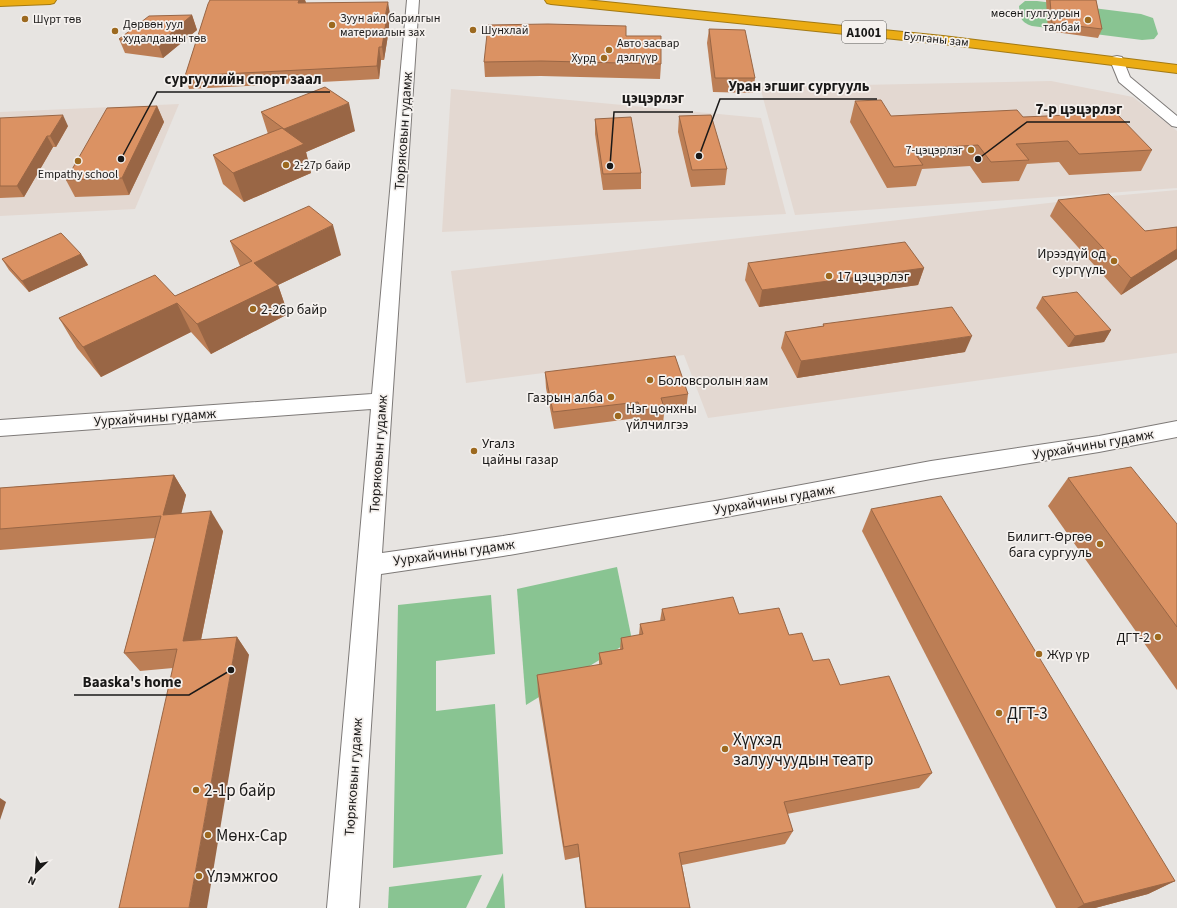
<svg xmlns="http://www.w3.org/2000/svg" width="1177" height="908" viewBox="0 0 1177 908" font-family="'Source Sans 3',sans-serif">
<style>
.built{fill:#e3d8d1}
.green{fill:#89c492}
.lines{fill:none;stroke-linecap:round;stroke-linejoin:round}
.street-casing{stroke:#7e7a78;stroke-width:2}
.highway-casing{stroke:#a27915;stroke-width:2}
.street{fill:#fff;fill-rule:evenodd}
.highway{fill:#ebac14;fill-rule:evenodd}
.wall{fill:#bc7e55}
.shaded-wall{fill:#996645}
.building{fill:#db9263;stroke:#996645}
.poi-dot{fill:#9c691f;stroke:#f5f1ee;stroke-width:1.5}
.labels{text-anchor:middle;stroke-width:3.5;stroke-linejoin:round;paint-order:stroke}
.far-poi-label{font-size:12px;fill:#1a1918;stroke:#f5f1ee;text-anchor:start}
.far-street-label{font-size:12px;fill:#1a1918;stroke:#f5f1ee}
.shield{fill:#f5f1ee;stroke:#5c5a58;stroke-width:1}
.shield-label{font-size:13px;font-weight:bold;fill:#1a1918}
.street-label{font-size:14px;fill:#1a1918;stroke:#f5f1ee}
.poi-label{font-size:14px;fill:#1a1918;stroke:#f5f1ee;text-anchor:start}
.near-poi-label{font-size:17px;fill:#1a1918;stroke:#f5f1ee;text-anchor:start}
.leader{fill:none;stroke:#1a1918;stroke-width:1.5}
.callout-dot{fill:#1a1918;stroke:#f5f1ee;stroke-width:1.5}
.callout-label{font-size:15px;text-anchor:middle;font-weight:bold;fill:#1a1918;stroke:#f5f1ee;stroke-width:3.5;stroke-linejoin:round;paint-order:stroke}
</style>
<rect width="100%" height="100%" fill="#e7e4e1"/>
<g class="built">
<polygon points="1051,81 1133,97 1177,131 1177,188 795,215 760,87"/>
<polygon points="451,89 761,118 786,214 442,232"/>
<polygon points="179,104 135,209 0,216 0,112"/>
<polygon points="1177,190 1177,353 708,418 684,355 466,383 451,271 1101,197"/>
</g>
<g class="green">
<path d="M 1025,1 L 1037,1 L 1141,14 L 1153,18 L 1158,34 L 1154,39 L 1142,40 L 1032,26 C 1020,22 1020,17 1019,6 Z"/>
<polygon points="617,567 632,640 526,705 517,589"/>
<polygon points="491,595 495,654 436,661 436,711 495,704 503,854 393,868 398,605"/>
<polygon points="503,873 505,908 486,908"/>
<polygon points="482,875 466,908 388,908 389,887"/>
</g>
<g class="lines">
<defs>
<g id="street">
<polygon points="407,0 419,0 382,553 503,536 715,501 931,461 1099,436 1177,421 1177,437 1099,452 931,479 715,519 503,556 381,574 359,908 327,908 371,409 0,436 0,420 372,394"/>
<polygon points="1117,56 1122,57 1130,77 1177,116 1177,127 1172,126 1119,82 1110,60 1112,57"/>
</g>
<g id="highway">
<polygon points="0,0 56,0 54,3 50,4 0,6"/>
<polygon points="545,0 586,0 943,36 1177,65 1177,73 943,44 551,4 547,3"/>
</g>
</defs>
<use href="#street" class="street-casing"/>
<use href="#highway" class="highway-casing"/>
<use href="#street" class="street"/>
<use href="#highway" class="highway"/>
</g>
<g class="wall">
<polygon points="210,0 305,0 306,3 390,14 389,24 389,29 384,60 381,60 379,79 189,89 185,76"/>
<polygon points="1046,0 1096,0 1102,29 1098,38 1048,31"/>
<polygon points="192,15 197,30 163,58 125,53 119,39"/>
<polygon points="709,29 755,78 753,93 713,92 707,43"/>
<polygon points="626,36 661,64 660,79 541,76 485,77 484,62"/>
<polygon points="855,101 891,116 1023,117 1152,150 1141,171 1069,175 1059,162 1027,164 1019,181 982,183 970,166 922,169 916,186 887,188 850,122"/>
<polygon points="157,106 164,122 129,195 75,197 66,180"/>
<polygon points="261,112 355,131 306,152 311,173 244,202 223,184 213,155 268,134"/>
<polygon points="679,116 727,169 725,185 691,187 678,132"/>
<polygon points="0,118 68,126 56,147 53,147 24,197 0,198"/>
<polygon points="595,119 641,173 641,189 603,190 595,134"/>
<polygon points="1058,200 1145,231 1177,227 1177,259 1121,295 1050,216"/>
<polygon points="230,241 341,255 278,285 288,314 211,354 191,332 101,377 77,348 59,318 175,296 240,266"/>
<polygon points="81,254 88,265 29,292 9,270 2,259"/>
<polygon points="748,263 924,268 918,285 759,307 745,280"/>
<polygon points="1042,297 1111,330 1104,342 1068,347 1036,308"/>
<polygon points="823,324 965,352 797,378 781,348 785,332 823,326"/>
<polygon points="545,372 688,394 686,411 664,414 663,424 640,427 637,418 554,429 546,388"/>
<polygon points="174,475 186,495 181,513 223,531 201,640 237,637 249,655 173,668 140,671 124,653 155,538 0,550 0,488"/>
<polygon points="1068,478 1177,524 1177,690 1048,506"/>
<polygon points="871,509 1175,881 1148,894 1095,908 1056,908 862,531"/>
<polygon points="662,609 739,614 789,635 813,661 840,685 932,773 919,788 787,814 793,831 785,844 682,865 690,908 585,908 579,857 565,860 538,693 537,675 599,665 599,653 620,649 621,638 639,635 640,624 660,621"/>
</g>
<g class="shaded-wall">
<polygon points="299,0 305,0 306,3 298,3"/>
<polygon points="388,2 390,14 389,24 389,29 384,60 382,47 385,17"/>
<polygon points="192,15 197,30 163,58 158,44"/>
<polygon points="379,47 381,60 379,79 377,66"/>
<polygon points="349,103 355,131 306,152 311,173 244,202 233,173 284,129"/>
<polygon points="157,106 164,122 129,195 122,178"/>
<polygon points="63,115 68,126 56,147 50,136"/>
<polygon points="47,136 53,147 24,197 17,186"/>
<polygon points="333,225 341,255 278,285 288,314 211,354 197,324 254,263"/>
<polygon points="1177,249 1177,259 1121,295 1131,278"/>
<polygon points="81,254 88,265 29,292 22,281"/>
<polygon points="924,268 918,285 759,307 762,290"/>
<polygon points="177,303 191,332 101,377 83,347"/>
<polygon points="1111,330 1104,342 1068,347 1075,336"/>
<polygon points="972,336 965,352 797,378 801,361"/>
<polygon points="174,475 186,495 176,535 163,515"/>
<polygon points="211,511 223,531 197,659 183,641"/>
<polygon points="237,637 249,655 207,908 189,908"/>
<polygon points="0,798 6,802 0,820"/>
<polygon points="1175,881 1148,894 1095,908 1077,908 1084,904"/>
</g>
<g class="building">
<polygon points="210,0 299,0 298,3 388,2 385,17 387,16 382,47 379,47 377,66 185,76 208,4"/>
<polygon points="1050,0 1096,0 1102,29 1052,23"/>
<polygon points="192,15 158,44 119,39 149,16"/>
<polygon points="548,24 626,26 626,36 661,36 661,64 541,61 484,62 488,25"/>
<polygon points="709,29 745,30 755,78 715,78"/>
<polygon points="325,87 349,103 284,129 261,112"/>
<polygon points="881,100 891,116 1017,110 1023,117 1116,113 1152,150 1079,154 1068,141 1016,144 1029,160 991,162 978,145 912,149 923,165 894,167 855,101"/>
<polygon points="157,106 122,178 66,180 107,108"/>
<polygon points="63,115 50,136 47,136 17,186 0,186 0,118"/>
<polygon points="711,115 727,169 692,170 679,116"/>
<polygon points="631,117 641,173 603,174 595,119"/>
<polygon points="282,128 304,144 233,173 213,155"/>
<polygon points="1109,194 1145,231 1177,227 1177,249 1131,278 1058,200"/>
<polygon points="309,206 333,225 254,263 278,285 197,324 177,303 83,347 59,318 155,275 175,296 252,261 230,241"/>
<polygon points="61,233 81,254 22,281 2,259"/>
<polygon points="905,242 924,268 762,290 748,263"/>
<polygon points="1077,292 1111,330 1075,336 1042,297"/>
<polygon points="952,307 972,336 801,361 785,332 824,326 823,324"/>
<polygon points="675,356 688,394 661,398 664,407 641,410 638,402 553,412 545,372"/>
<polygon points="1131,467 1177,524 1177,627 1068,478"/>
<polygon points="174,475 163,515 211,511 183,641 237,637 189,908 119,908 177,649 124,653 161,516 0,529 0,488"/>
<polygon points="941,496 1175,881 1084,904 871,509"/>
<polygon points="733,597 739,614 779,608 789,635 802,633 813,661 829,659 840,685 889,676 932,773 784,802 793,831 679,853 690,908 586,908 578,844 564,847 537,675 602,664 599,653 623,649 621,638 643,634 640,624 665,620 662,609"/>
</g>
<g class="poi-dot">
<circle cx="25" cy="19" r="4"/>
<circle cx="1088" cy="20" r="4"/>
<circle cx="332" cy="25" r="4"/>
<circle cx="473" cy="30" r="4"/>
<circle cx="115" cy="31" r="4"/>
<circle cx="609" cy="50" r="4"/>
<circle cx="604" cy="58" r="4"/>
<circle cx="971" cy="150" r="4"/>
<circle cx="78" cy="161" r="4"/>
<circle cx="286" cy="165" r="4"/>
<circle cx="1114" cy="261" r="4"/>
<circle cx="829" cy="276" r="4"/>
<circle cx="253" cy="309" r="4"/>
<circle cx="650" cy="380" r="4"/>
<circle cx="611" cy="397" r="4"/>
<circle cx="618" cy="416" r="4"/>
<circle cx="474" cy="451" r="4"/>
<circle cx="1100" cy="544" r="4"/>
<circle cx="1158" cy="637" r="4"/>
<circle cx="1039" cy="654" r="4"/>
<circle cx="999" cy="713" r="4"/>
<circle cx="725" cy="749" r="4"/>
<circle cx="196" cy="790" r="4"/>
<circle cx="208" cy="835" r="4"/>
<circle cx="199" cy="876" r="4"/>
</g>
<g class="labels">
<g class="far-poi-label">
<text x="1080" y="17" text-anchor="end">мөсөн гулгуурын<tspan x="1080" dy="14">талбай</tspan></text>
<text x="340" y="22">Зуун айл барилгын<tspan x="340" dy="14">материалын зах</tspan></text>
<text x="33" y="23">Шүрт төв</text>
<text x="123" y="28">Дөрвөн уул<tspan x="123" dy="14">худалдааны төв</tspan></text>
<text x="481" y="34">Шунхлай</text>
<text x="617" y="47">Авто засвар<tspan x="617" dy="14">дэлгүүр</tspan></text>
<text x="596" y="62" text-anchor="end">Хурд</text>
<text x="963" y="154" text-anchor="end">7-цэцэрлэг</text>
<text x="294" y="169">2-27р байр</text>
<text x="78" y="178" text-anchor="middle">Empathy school</text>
</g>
<g class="far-street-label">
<text transform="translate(936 39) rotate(6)" y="4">Булганы зам</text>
</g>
<rect class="shield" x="842" y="21" width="44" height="22" rx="3"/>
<g class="shield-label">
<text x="864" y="37">A1001</text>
</g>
<g class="street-label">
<text transform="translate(403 131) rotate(-86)" y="5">Тюряковын гудамж</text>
<text transform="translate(155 417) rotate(-4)" y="5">Уурхайчины гудамж</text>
<text transform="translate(1093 444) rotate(-10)" y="5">Уурхайчины гудамж</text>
<text transform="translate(378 454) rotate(-86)" y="5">Тюряковын гудамж</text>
<text transform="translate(774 499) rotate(-10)" y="5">Уурхайчины гудамж</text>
<text transform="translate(454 552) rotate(-8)" y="5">Уурхайчины гудамж</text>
<text transform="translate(353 777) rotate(-86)" y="5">Тюряковын гудамж</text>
</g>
<g class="poi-label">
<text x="1106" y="258" text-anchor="end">Ирээдүй од<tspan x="1106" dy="16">сургүүль</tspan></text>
<text x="837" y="281">17 цэцэрлэг</text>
<text x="261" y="314">2-26р байр</text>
<text x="658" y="385">Боловсролын яам</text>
<text x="603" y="402" text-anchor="end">Газрын алба</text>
<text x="626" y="413">Нэг цонхны<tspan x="626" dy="16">үйлчилгээ</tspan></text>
<text x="482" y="448">Угалз<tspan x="482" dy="16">цайны газар</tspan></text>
<text x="1092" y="541" text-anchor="end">Билигт-Өргөө<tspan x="1092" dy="16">бага сургууль</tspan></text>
<text x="1150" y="642" text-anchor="end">ДГТ-2</text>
<text x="1047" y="659">Жүр үр</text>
</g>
<g class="near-poi-label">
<text x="1007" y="719">ДГТ-3</text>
<text x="733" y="745">Хүүхэд<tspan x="733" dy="20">залуучуудын театр</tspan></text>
<text x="204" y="796">2-1р байр</text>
<text x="216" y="841">Мөнх-Сар</text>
<text x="207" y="882">Үлэмжгоо</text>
</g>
</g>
<path class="leader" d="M121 159L157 92H330M699 156L720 99H877M610 166L614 112H693M978 159L1027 122H1130M231 670L189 695H74"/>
<g class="callout-dot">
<circle cx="121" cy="159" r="4"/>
<circle cx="699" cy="156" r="4"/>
<circle cx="610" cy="166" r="4"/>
<circle cx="978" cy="159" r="4"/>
<circle cx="231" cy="670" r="4"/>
</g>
<g class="callout-label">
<text x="243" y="84">сургуулийн спорт заал</text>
<text x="799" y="91">Уран эгшиг сургууль</text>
<text x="653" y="103">цэцэрлэг</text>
<text x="1079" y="114">7-р цэцэрлэг</text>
<text x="132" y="687">Baaska's home</text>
</g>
<g transform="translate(36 872) rotate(205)" stroke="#f5f1ee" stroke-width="3" paint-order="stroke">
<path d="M0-3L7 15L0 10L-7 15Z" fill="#1a1918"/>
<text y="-6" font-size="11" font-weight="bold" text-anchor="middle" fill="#1a1918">N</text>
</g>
</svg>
